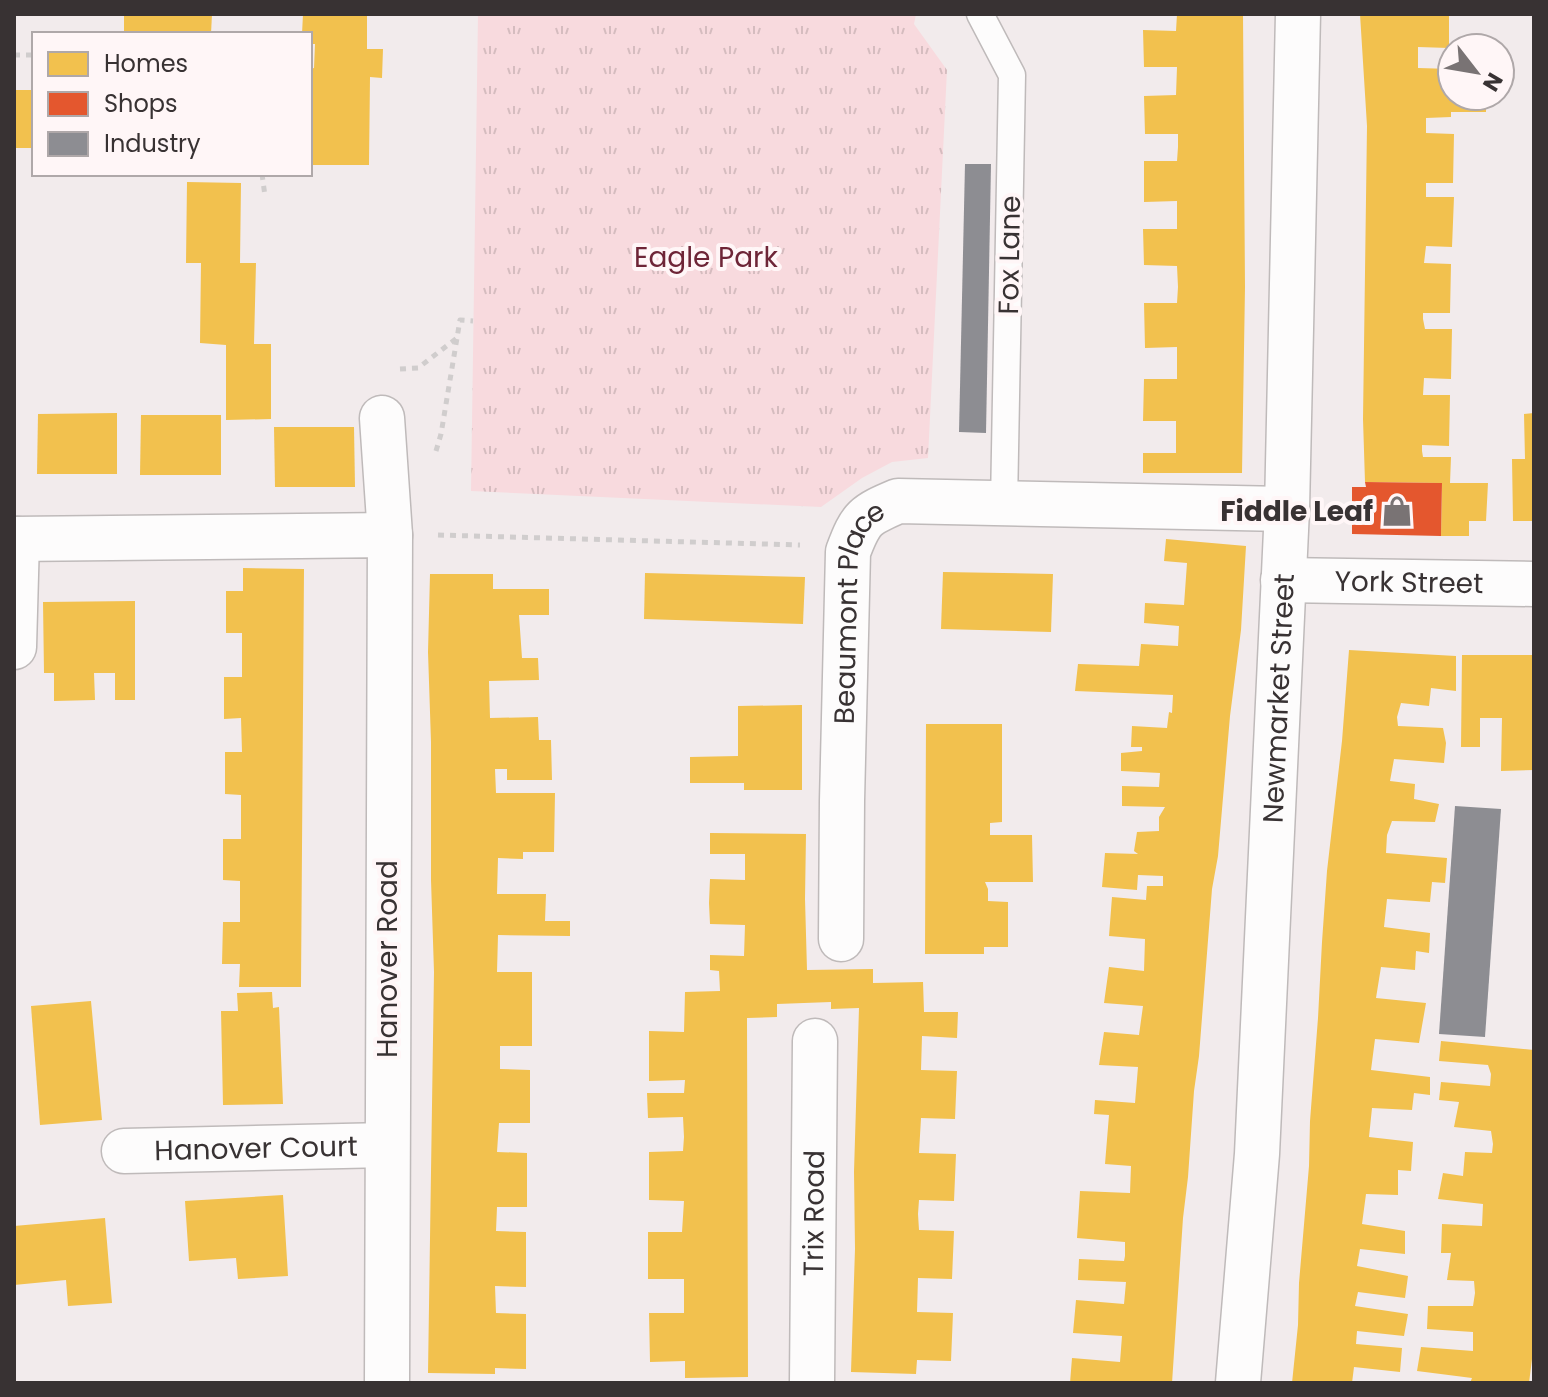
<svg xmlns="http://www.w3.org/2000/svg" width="1548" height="1397" viewBox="0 0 1548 1397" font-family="Poppins,sans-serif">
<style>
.park{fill:url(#park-tufts)}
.homes{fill:#f2c14e}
.shops{fill:#e4572e}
.industry{fill:#8d8d92}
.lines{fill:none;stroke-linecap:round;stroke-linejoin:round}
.lane-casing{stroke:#bfbaba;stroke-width:29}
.street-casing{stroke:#bfbaba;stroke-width:47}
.path{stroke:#d0cdcd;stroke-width:5;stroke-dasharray:6 6;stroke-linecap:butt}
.lane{stroke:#fdfcfc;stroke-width:26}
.street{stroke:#fdfcfc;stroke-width:44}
.labels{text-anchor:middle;stroke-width:8;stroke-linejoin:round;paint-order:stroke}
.street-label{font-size:28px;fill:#383233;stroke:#fff6f7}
.park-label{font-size:28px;fill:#6e2537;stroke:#fff6f7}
.poi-label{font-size:28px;font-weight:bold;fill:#383233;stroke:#fff6f7;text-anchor:end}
</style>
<defs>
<pattern id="park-tufts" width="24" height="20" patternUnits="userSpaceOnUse" patternTransform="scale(2)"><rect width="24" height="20" fill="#f8dade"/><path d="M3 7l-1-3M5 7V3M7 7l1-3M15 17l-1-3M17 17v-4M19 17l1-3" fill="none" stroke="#d5bcbf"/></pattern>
</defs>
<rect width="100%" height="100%" fill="#f2ebec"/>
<polygon class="park" points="478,14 916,14 914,24 947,70 928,458 892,462 862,478 821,507 471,491"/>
<g class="homes">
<polygon points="124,14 212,14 211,34 124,34"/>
<polygon points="303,14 367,14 367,49 383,49 382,78 370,77 369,165 310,165 310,69 314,68 315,44 310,44 310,34 302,34"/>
<polygon points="1177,14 1243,14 1245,287 1242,473 1143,473 1143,453 1176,453 1176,421 1143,421 1144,379 1177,379 1177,347 1145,348 1144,303 1177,303 1178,287 1177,266 1144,265 1143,229 1177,229 1177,201 1144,202 1144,161 1177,161 1178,147 1178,134 1145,134 1144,96 1176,95 1177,67 1144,67 1143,30 1176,31"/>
<polygon points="1360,14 1449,14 1449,48 1418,47 1418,68 1452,69 1452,96 1486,96 1486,112 1451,112 1451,117 1426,118 1426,133 1454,134 1453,183 1426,183 1426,197 1454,197 1452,247 1426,246 1424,263 1451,264 1450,313 1423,313 1423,319 1425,329 1452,329 1451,379 1424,378 1423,395 1450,395 1449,446 1422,445 1422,451 1423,457 1451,457 1450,483 1488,483 1486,521 1469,521 1469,536 1441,536 1442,483 1365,482 1363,419 1367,126"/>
<rect x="16" y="90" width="18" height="58"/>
<polygon points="187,182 241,183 240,263 256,263 254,344 271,344 271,419 226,420 226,345 200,343 201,263 186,263"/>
<polygon points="117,413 117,474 37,474 38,414"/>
<polygon points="1534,413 1534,521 1513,521 1512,459 1525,459 1524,414"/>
<polygon points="141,415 221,415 221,475 140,475"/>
<polygon points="274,427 354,427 355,487 275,487"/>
<polygon points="1166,539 1246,546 1241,630 1230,716 1218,856 1212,889 1199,1056 1194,1091 1188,1177 1183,1218 1172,1383 1070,1383 1072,1358 1120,1362 1122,1336 1073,1333 1076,1300 1124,1304 1126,1282 1078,1280 1079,1259 1124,1261 1125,1256 1125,1242 1077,1238 1080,1191 1130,1193 1131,1166 1105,1164 1109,1115 1094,1114 1095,1100 1135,1103 1138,1067 1099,1065 1104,1032 1139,1035 1143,1006 1104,1003 1109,967 1144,971 1145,939 1109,936 1112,897 1146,900 1147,886 1163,886 1163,876 1138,875 1137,890 1102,887 1105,853 1138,854 1134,851 1137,832 1159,831 1159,817 1165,807 1122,806 1122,786 1159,787 1160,773 1121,771 1121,753 1142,751 1142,747 1131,747 1132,726 1167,728 1169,712 1172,713 1173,695 1075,691 1078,664 1139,666 1141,644 1178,646 1179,626 1144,623 1145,603 1184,605 1187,563 1164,561"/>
<polygon points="243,568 304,569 301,987 239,987 240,964 222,964 223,922 240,922 240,881 223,880 223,839 241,839 241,795 225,794 225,752 242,752 241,718 224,719 224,677 242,677 242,633 226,633 226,591 243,591"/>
<polygon points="943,572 1053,574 1051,632 941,629"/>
<polygon points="645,573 805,577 803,624 644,619"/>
<polygon points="430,574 493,574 493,589 549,589 549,615 519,615 522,658 538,658 539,680 489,681 490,718 538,717 539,740 551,740 552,780 507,780 507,769 495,769 496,793 555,793 554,852 523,852 523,859 498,858 497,894 546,894 545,921 570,921 570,936 498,935 497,972 532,972 532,1046 500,1046 500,1069 530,1070 530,1123 499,1123 497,1152 527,1153 527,1207 497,1207 496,1231 526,1232 526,1287 495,1286 496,1313 526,1314 526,1369 495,1368 495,1374 428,1373 434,972 431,880 431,742 428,652"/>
<polygon points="135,601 135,700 115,700 115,673 94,673 95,700 54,701 54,673 44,673 43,602"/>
<polygon points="1349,650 1456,656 1456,691 1431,688 1429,706 1401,703 1397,717 1398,726 1443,728 1446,743 1444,763 1394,759 1390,781 1415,784 1414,799 1439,804 1435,822 1392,821 1387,835 1386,853 1447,858 1445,883 1432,882 1430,902 1387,899 1384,927 1430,933 1429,953 1416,951 1415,970 1381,967 1376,998 1426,1003 1419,1043 1375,1039 1371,1070 1430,1077 1430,1095 1414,1093 1412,1110 1372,1108 1369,1137 1413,1142 1411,1171 1398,1170 1398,1195 1366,1194 1362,1224 1405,1231 1405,1254 1360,1249 1357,1266 1408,1276 1405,1298 1358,1292 1355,1306 1408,1314 1404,1336 1357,1331 1356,1344 1402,1348 1400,1372 1354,1367 1352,1383 1292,1383 1298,1325 1299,1283 1309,1166 1310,1121 1318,1018 1322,942 1327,871 1342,741"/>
<polygon points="1462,655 1534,655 1534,770 1501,771 1502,718 1480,718 1480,747 1461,747"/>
<polygon points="802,705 802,790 744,790 744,783 690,783 690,757 738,756 738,706"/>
<polygon points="926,724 1002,724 1002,822 990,823 990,835 1032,835 1033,882 985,882 988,889 988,901 1008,902 1008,947 984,947 984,954 925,954"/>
<polygon points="710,833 806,834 805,899 807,970 873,969 873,983 923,982 924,1012 958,1012 957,1038 922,1036 921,1070 957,1071 955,1119 921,1118 919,1153 956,1154 954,1201 919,1200 918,1214 919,1230 954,1231 952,1279 918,1278 917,1312 953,1313 951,1361 917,1360 916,1374 851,1372 855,1249 854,1172 859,1008 831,1009 831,1002 777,1004 777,1017 747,1018 748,1377 685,1378 685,1361 650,1362 649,1313 684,1313 684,1279 648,1279 648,1232 682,1232 684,1201 649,1200 649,1152 683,1151 684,1137 683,1117 648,1118 647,1093 684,1093 685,1080 649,1081 649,1031 684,1032 685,992 720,991 719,971 710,970 710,955 744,956 745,925 710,924 709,903 710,879 745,880 745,854 710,854"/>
<polygon points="272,992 273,1008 279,1007 283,1104 223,1105 221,1011 238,1011 237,993"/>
<polygon points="91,1001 102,1120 40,1125 31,1006"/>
<polygon points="1441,1041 1534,1050 1534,1343 1529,1383 1470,1383 1472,1378 1417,1371 1421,1347 1473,1351 1473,1332 1427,1329 1428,1306 1473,1306 1475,1293 1474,1281 1447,1280 1451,1253 1441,1253 1442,1224 1482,1226 1483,1204 1438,1199 1443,1173 1463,1176 1465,1152 1492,1153 1493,1144 1491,1131 1454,1127 1459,1102 1439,1100 1441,1082 1490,1086 1491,1074 1488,1065 1439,1061"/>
<polygon points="283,1195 288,1276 238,1279 236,1258 189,1261 185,1201"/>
<polygon points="105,1218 112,1303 68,1306 66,1280 14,1285 14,1226"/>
</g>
<polygon class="shops" points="1365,482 1442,483 1441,536 1352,534 1352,487 1366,487"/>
<g class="industry">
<polygon points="965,164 991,164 986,433 959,432"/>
<polygon points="1455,806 1501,809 1485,1037 1439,1034"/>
</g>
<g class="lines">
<defs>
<polyline id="lane" points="980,14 1012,75 1004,504"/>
<g id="street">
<polyline points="382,418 390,535"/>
<polyline points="14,539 390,535 387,1383"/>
<path id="s1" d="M 1283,580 L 1534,584"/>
<polyline points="14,647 17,539"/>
<path id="s2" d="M 841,939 L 842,801 L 848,552 C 861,517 865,515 898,501 L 1287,509"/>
<path id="s3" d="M 124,1151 L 387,1145"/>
<path id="s4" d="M 812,1383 L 815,1041"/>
<path id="s5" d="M 1238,1383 L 1257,1154 L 1287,509 L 1298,14"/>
</g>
</defs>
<use href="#lane" class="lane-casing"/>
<use href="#street" class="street-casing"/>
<g class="path">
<polyline points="14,55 34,55"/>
<polyline points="262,174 265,196"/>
<polyline points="400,369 418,368 457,338 460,320 473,321"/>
<polyline points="436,451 441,434 457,338"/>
<polyline points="438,535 800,545"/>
</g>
<use href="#lane" class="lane"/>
<use href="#street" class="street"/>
</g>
<defs>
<symbol id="shop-bare" viewBox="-9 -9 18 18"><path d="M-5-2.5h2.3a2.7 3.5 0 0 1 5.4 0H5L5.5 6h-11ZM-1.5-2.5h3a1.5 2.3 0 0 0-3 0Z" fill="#797374" stroke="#fff6f7" stroke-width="2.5" paint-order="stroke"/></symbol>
</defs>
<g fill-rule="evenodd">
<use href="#shop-bare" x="1375" y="489" width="44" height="44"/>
</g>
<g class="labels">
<g class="street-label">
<text transform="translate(1009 255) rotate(-89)" y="10">Fox Lane</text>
<text dy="10" stroke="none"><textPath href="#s1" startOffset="126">York Street</textPath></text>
<text dy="10" stroke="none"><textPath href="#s2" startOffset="330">Beaumont Place</textPath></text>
<text dy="10" stroke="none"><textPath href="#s5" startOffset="686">Newmarket Street</textPath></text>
<text transform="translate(387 959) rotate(-90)" y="10">Hanover Road</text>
<text dy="10" stroke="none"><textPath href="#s3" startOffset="132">Hanover Court</textPath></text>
<text dy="10" stroke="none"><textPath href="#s4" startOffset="170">Trix Road</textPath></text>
</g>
<g class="park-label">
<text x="706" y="267">Eagle Park</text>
</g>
<g class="poi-label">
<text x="1373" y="521">Fiddle Leaf</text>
</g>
</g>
<rect width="1548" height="1397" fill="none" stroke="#383233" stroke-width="32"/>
<rect x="32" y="32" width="280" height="144" fill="#fff6f7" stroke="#afa8a9" stroke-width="2"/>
<rect x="48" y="52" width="40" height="24" fill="#f2c14e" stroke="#afa8a9" stroke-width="2"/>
<text x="104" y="72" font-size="24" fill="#383233">Homes</text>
<rect x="48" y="92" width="40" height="24" fill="#e4572e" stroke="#afa8a9" stroke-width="2"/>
<text x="104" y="112" font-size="24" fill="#383233">Shops</text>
<rect x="48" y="132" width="40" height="24" fill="#8d8d92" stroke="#afa8a9" stroke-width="2"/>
<text x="104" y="152" font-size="24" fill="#383233">Industry</text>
<g transform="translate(1476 72) rotate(121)"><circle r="38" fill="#fff6f7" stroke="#afa8a9" stroke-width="2"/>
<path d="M0-6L14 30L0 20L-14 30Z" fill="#797374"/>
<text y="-12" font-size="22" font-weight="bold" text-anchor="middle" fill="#383233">N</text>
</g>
</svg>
